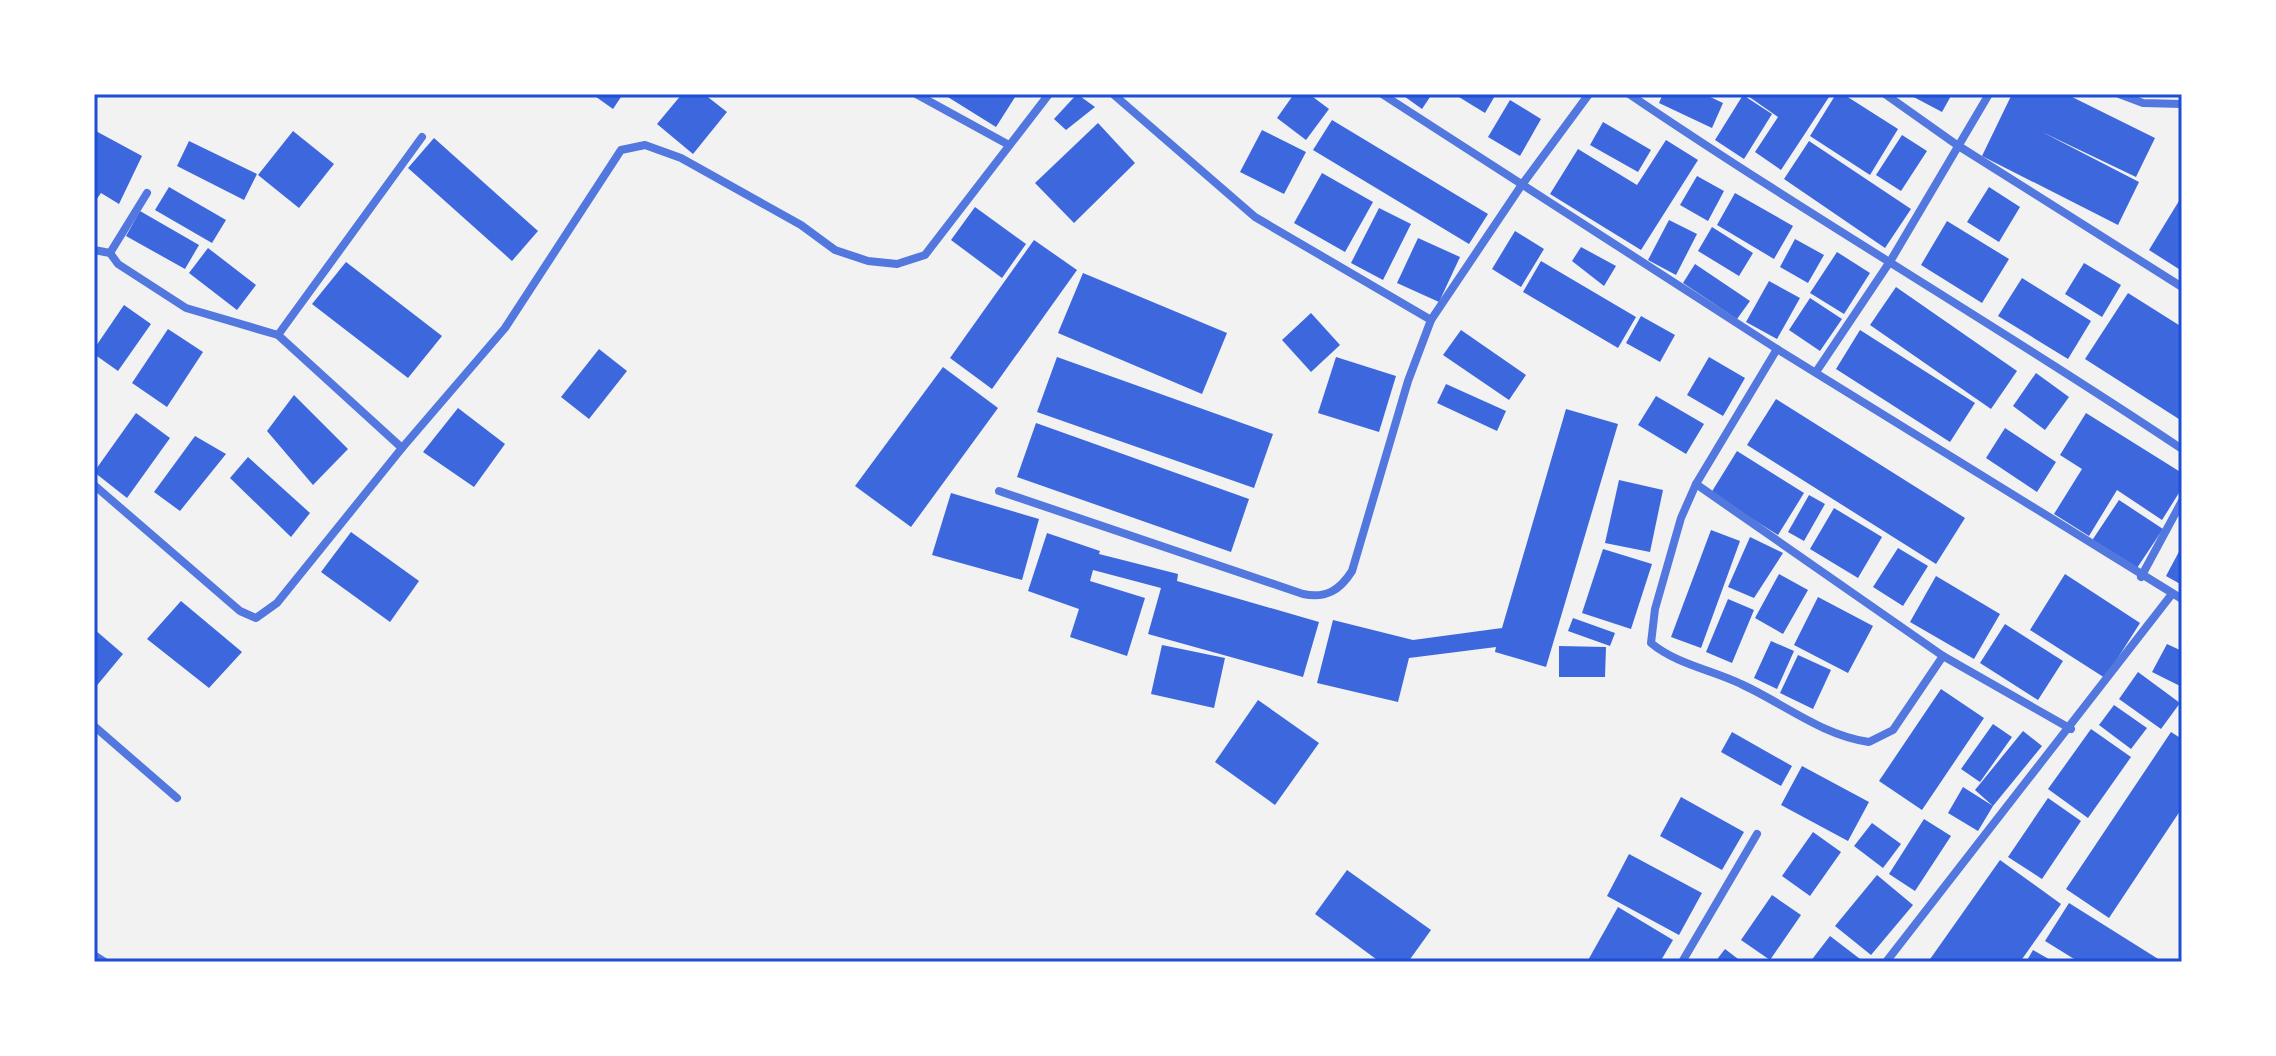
<svg xmlns="http://www.w3.org/2000/svg" width="2276" height="1056" viewBox="0 0 2276 1056" font-family="Manrope,sans-serif">
<style>
.building{fill:#3d67dc}
.lines{fill:none;stroke-linecap:round;stroke-linejoin:round}
.minor{stroke:#5277de;stroke-width:8}
.neatline{fill:none;stroke:#1d4ed8;stroke-width:3}
</style>
<rect width="100%" height="100%" fill="#f2f2f2"/>
<g class="building">
<polygon points="592,94 623,94 613,109"/>
<polygon points="682,94 704,94 727,112 693,154 657,124"/>
<polygon points="943,94 1017,94 996,127"/>
<polygon points="1077,94 1095,107 1066,130 1054,119"/>
<polygon points="1294,94 1309,94 1329,109 1306,140 1277,118"/>
<polygon points="1401,94 1432,94 1422,109"/>
<polygon points="1454,94 1496,94 1485,113"/>
<polygon points="1663,94 1704,94 1723,103 1712,128 1659,103"/>
<polygon points="1745,94 1831,94 1781,170 1755,152 1778,117"/>
<polygon points="1836,94 1843,94 1898,129 1870,175 1810,136"/>
<polygon points="1908,94 1952,94 1942,112"/>
<polygon points="2012,94 2066,94 2155,138 2136,177 2042,132 2139,182 2118,225 1982,156"/>
<polygon points="1743,95 1772,114 1744,159 1715,140"/>
<polygon points="1510,100 1541,119 1520,156 1488,137"/>
<polygon points="1332,120 1488,214 1469,244 1313,150"/>
<polygon points="1603,122 1651,150 1638,172 1590,145"/>
<polygon points="1098,123 1135,163 1074,223 1035,183"/>
<polygon points="94,130 142,156 119,204 101,193 94,203"/>
<polygon points="1262,130 1306,152 1284,194 1240,172"/>
<polygon points="293,131 334,164 299,208 258,175"/>
<polygon points="1902,135 1927,151 1901,191 1876,175"/>
<polygon points="434,138 538,231 512,261 408,168"/>
<polygon points="1666,140 1698,160 1641,250 1550,194 1578,149 1637,185"/>
<polygon points="189,141 257,174 244,200 177,166"/>
<polygon points="1809,141 1911,209 1885,248 1784,179"/>
<polygon points="1322,173 1373,202 1345,252 1294,223"/>
<polygon points="1697,176 1724,191 1708,221 1680,205"/>
<polygon points="169,187 226,220 212,243 155,210"/>
<polygon points="1989,187 2020,207 1999,242 1967,222"/>
<polygon points="1735,193 1793,226 1774,259 1717,225"/>
<polygon points="2182,196 2182,271 2149,250"/>
<polygon points="975,207 1026,244 1002,278 951,240"/>
<polygon points="1379,208 1411,224 1383,280 1351,263"/>
<polygon points="140,211 199,245 185,269 126,236"/>
<polygon points="1669,220 1697,234 1676,275 1648,260"/>
<polygon points="1947,221 2009,259 1982,303 1921,265"/>
<polygon points="1712,227 1753,253 1739,276 1698,251"/>
<polygon points="1515,231 1544,249 1521,287 1492,269"/>
<polygon points="1418,238 1460,257 1439,302 1397,283"/>
<polygon points="1795,239 1824,255 1808,283 1780,267"/>
<polygon points="1034,240 1077,270 992,389 950,358"/>
<polygon points="1581,247 1616,266 1604,286 1572,261"/>
<polygon points="208,248 256,285 237,310 189,273"/>
<polygon points="1837,252 1870,273 1844,314 1810,293"/>
<polygon points="1541,261 1636,317 1618,348 1523,292"/>
<polygon points="346,262 442,336 408,378 312,304"/>
<polygon points="2084,263 2121,285 2102,317 2065,294"/>
<polygon points="1695,264 1750,301 1737,319 1683,283"/>
<polygon points="1083,273 1227,333 1202,394 1058,333"/>
<polygon points="2022,278 2091,321 2068,359 1998,316"/>
<polygon points="1769,281 1800,298 1777,339 1746,322"/>
<polygon points="1896,287 2017,371 1991,409 1870,325"/>
<polygon points="2128,293 2182,327 2182,421 2085,359"/>
<polygon points="1810,298 1842,319 1820,351 1789,330"/>
<polygon points="124,305 151,324 118,371 94,354 94,349"/>
<polygon points="1311,313 1340,345 1311,372 1282,340"/>
<polygon points="1641,316 1675,335 1660,362 1626,343"/>
<polygon points="168,329 203,352 167,407 132,383"/>
<polygon points="1461,330 1526,375 1509,400 1443,355"/>
<polygon points="1860,330 1975,403 1950,442 1836,369"/>
<polygon points="599,349 627,371 589,419 561,397"/>
<polygon points="1057,357 1273,434 1254,488 1037,412"/>
<polygon points="1336,357 1396,376 1379,432 1318,413"/>
<polygon points="1709,357 1745,378 1723,416 1687,395"/>
<polygon points="943,367 998,408 911,527 855,486"/>
<polygon points="2036,373 2069,397 2045,430 2013,406"/>
<polygon points="1446,384 1506,411 1497,431 1437,403"/>
<polygon points="294,395 348,449 313,485 267,431"/>
<polygon points="1656,396 1704,424 1686,454 1638,425"/>
<polygon points="1776,399 1965,518 1936,564 1747,445"/>
<polygon points="458,408 505,444 474,487 423,452"/>
<polygon points="1566,409 1618,424 1546,667 1495,652 1496,647 1409,658 1398,702 1317,683 1333,620 1413,640 1502,628"/>
<polygon points="136,413 170,438 127,498 94,472"/>
<polygon points="2086,413 2182,473 2182,488 2162,520 2117,490 2089,536 2054,514 2082,469 2060,455"/>
<polygon points="1036,423 1249,499 1231,552 1017,477"/>
<polygon points="2005,428 2056,462 2037,492 1986,458"/>
<polygon points="195,436 226,454 180,511 154,492"/>
<polygon points="1737,451 1804,493 1778,535 1711,493"/>
<polygon points="248,457 310,513 291,537 230,478"/>
<polygon points="1619,480 1663,490 1650,552 1605,543"/>
<polygon points="951,493 1039,519 1022,580 932,555"/>
<polygon points="1809,495 1825,504 1804,541 1788,532"/>
<polygon points="2119,500 2163,529 2135,571 2091,542"/>
<polygon points="1834,508 1882,537 1858,578 1810,549"/>
<polygon points="1711,530 1740,541 1701,648 1671,637"/>
<polygon points="351,532 419,581 390,622 321,572"/>
<polygon points="1047,533 1100,551 1099,554 1178,574 1177,581 1319,622 1303,677 1148,634 1161,588 1093,570 1090,581 1145,598 1127,656 1070,637 1079,609 1028,591"/>
<polygon points="1750,537 1783,553 1754,598 1728,587"/>
<polygon points="2182,546 2182,585 2166,576"/>
<polygon points="1898,548 1928,566 1903,606 1873,587"/>
<polygon points="1603,549 1652,564 1631,629 1582,613"/>
<polygon points="1779,574 1808,590 1783,634 1755,618"/>
<polygon points="2065,574 2140,623 2105,678 2030,630"/>
<polygon points="1936,576 2000,614 1974,659 1910,622"/>
<polygon points="1818,597 1873,626 1848,673 1794,645"/>
<polygon points="1728,599 1754,610 1732,663 1706,652"/>
<polygon points="181,601 242,652 209,688 147,639"/>
<polygon points="1573,618 1615,633 1610,646 1568,631"/>
<polygon points="2005,624 2063,661 2038,700 1980,663"/>
<polygon points="94,629 123,654 94,689"/>
<polygon points="1771,641 1794,651 1777,689 1754,678"/>
<polygon points="2167,644 2182,651 2182,687 2152,672"/>
<polygon points="1162,645 1225,658 1214,708 1151,694"/>
<polygon points="1559,646 1606,647 1605,677 1559,677"/>
<polygon points="1798,655 1831,670 1813,709 1780,693"/>
<polygon points="2138,672 2180,703 2161,729 2119,699"/>
<polygon points="1941,689 1984,718 1922,810 1879,781"/>
<polygon points="1258,700 1319,743 1275,805 1215,762"/>
<polygon points="2114,705 2147,728 2131,749 2099,725"/>
<polygon points="1993,724 2012,737 1980,782 1961,769"/>
<polygon points="2091,729 2131,757 2088,818 2048,789"/>
<polygon points="2023,731 2042,746 1993,806 1978,831 1948,813 1963,787 1993,806 1975,790"/>
<polygon points="1732,732 1792,766 1781,786 1721,752"/>
<polygon points="2171,732 2182,739 2182,808 2109,918 2066,889"/>
<polygon points="1802,766 1869,802 1848,841 1781,805"/>
<polygon points="1681,797 1744,832 1722,870 1660,836"/>
<polygon points="2048,798 2081,821 2042,879 2008,857"/>
<polygon points="1924,819 1951,836 1915,891 1889,874"/>
<polygon points="1872,823 1901,844 1883,868 1854,846"/>
<polygon points="1813,832 1841,852 1810,896 1782,876"/>
<polygon points="1629,854 1702,893 1679,935 1607,896"/>
<polygon points="2000,860 2061,904 2020,962 1928,962"/>
<polygon points="1347,870 1431,930 1408,962 1380,962 1315,914"/>
<polygon points="1877,875 1913,905 1871,955 1835,926"/>
<polygon points="1772,895 1801,915 1770,960 1741,940"/>
<polygon points="2069,903 2163,962 2079,962 2045,941"/>
<polygon points="1618,907 1673,940 1660,962 1587,962"/>
<polygon points="1830,936 1864,962 1810,962"/>
<polygon points="1725,949 1742,962 1715,962"/>
<polygon points="2033,950 2054,962 2026,962"/>
</g>
<g class="lines">
<g class="minor">
<polyline points="916,94 1009,145"/>
<polyline points="1113,94 1255,217 1431,320"/>
<polyline points="1382,94 1777,349 2182,599"/>
<path d="M 1629,94 C 1810,217 2000,327 2182,449"/>
<polyline points="1885,94 1957,145 2182,287"/>
<polyline points="2119,94 2143,103 2182,104"/>
<polyline points="94,250 110,253 118,264 186,308 278,335 402,448 277,603 256,618 240,611 94,485"/>
<polyline points="110,253 147,193"/>
<polyline points="278,335 422,137"/>
<path d="M 1777,349 L 1696,484 L 1681,518 L 1655,609 L 1651,643 C 1676,664 1712,670 1741,684 C 1783,703 1821,735 1869,742 L 1893,730 L 1943,656"/>
<polyline points="1816,372 1891,260 1989,94"/>
<polyline points="402,448 505,328 621,150 645,145 681,158 801,225 835,250 868,261 897,264 925,255 1049,94"/>
<polyline points="1696,484 1943,656 2071,729"/>
<path d="M 999,491 L 1303,594 C 1326,599 1340,590 1352,571 L 1408,381 L 1431,320 L 1521,186 L 1589,94"/>
<polyline points="2141,577 2182,501"/>
<polyline points="94,726 177,798"/>
<polyline points="94,955 105,962"/>
<polyline points="1682,962 1757,834"/>
<polyline points="1886,962 2172,594"/>
</g>
</g>
<rect width="2276" height="1056" fill="none" stroke="#ffffff" stroke-width="192"/>
<rect x="96" y="96" width="2084" height="864" class="neatline"/>
</svg>
